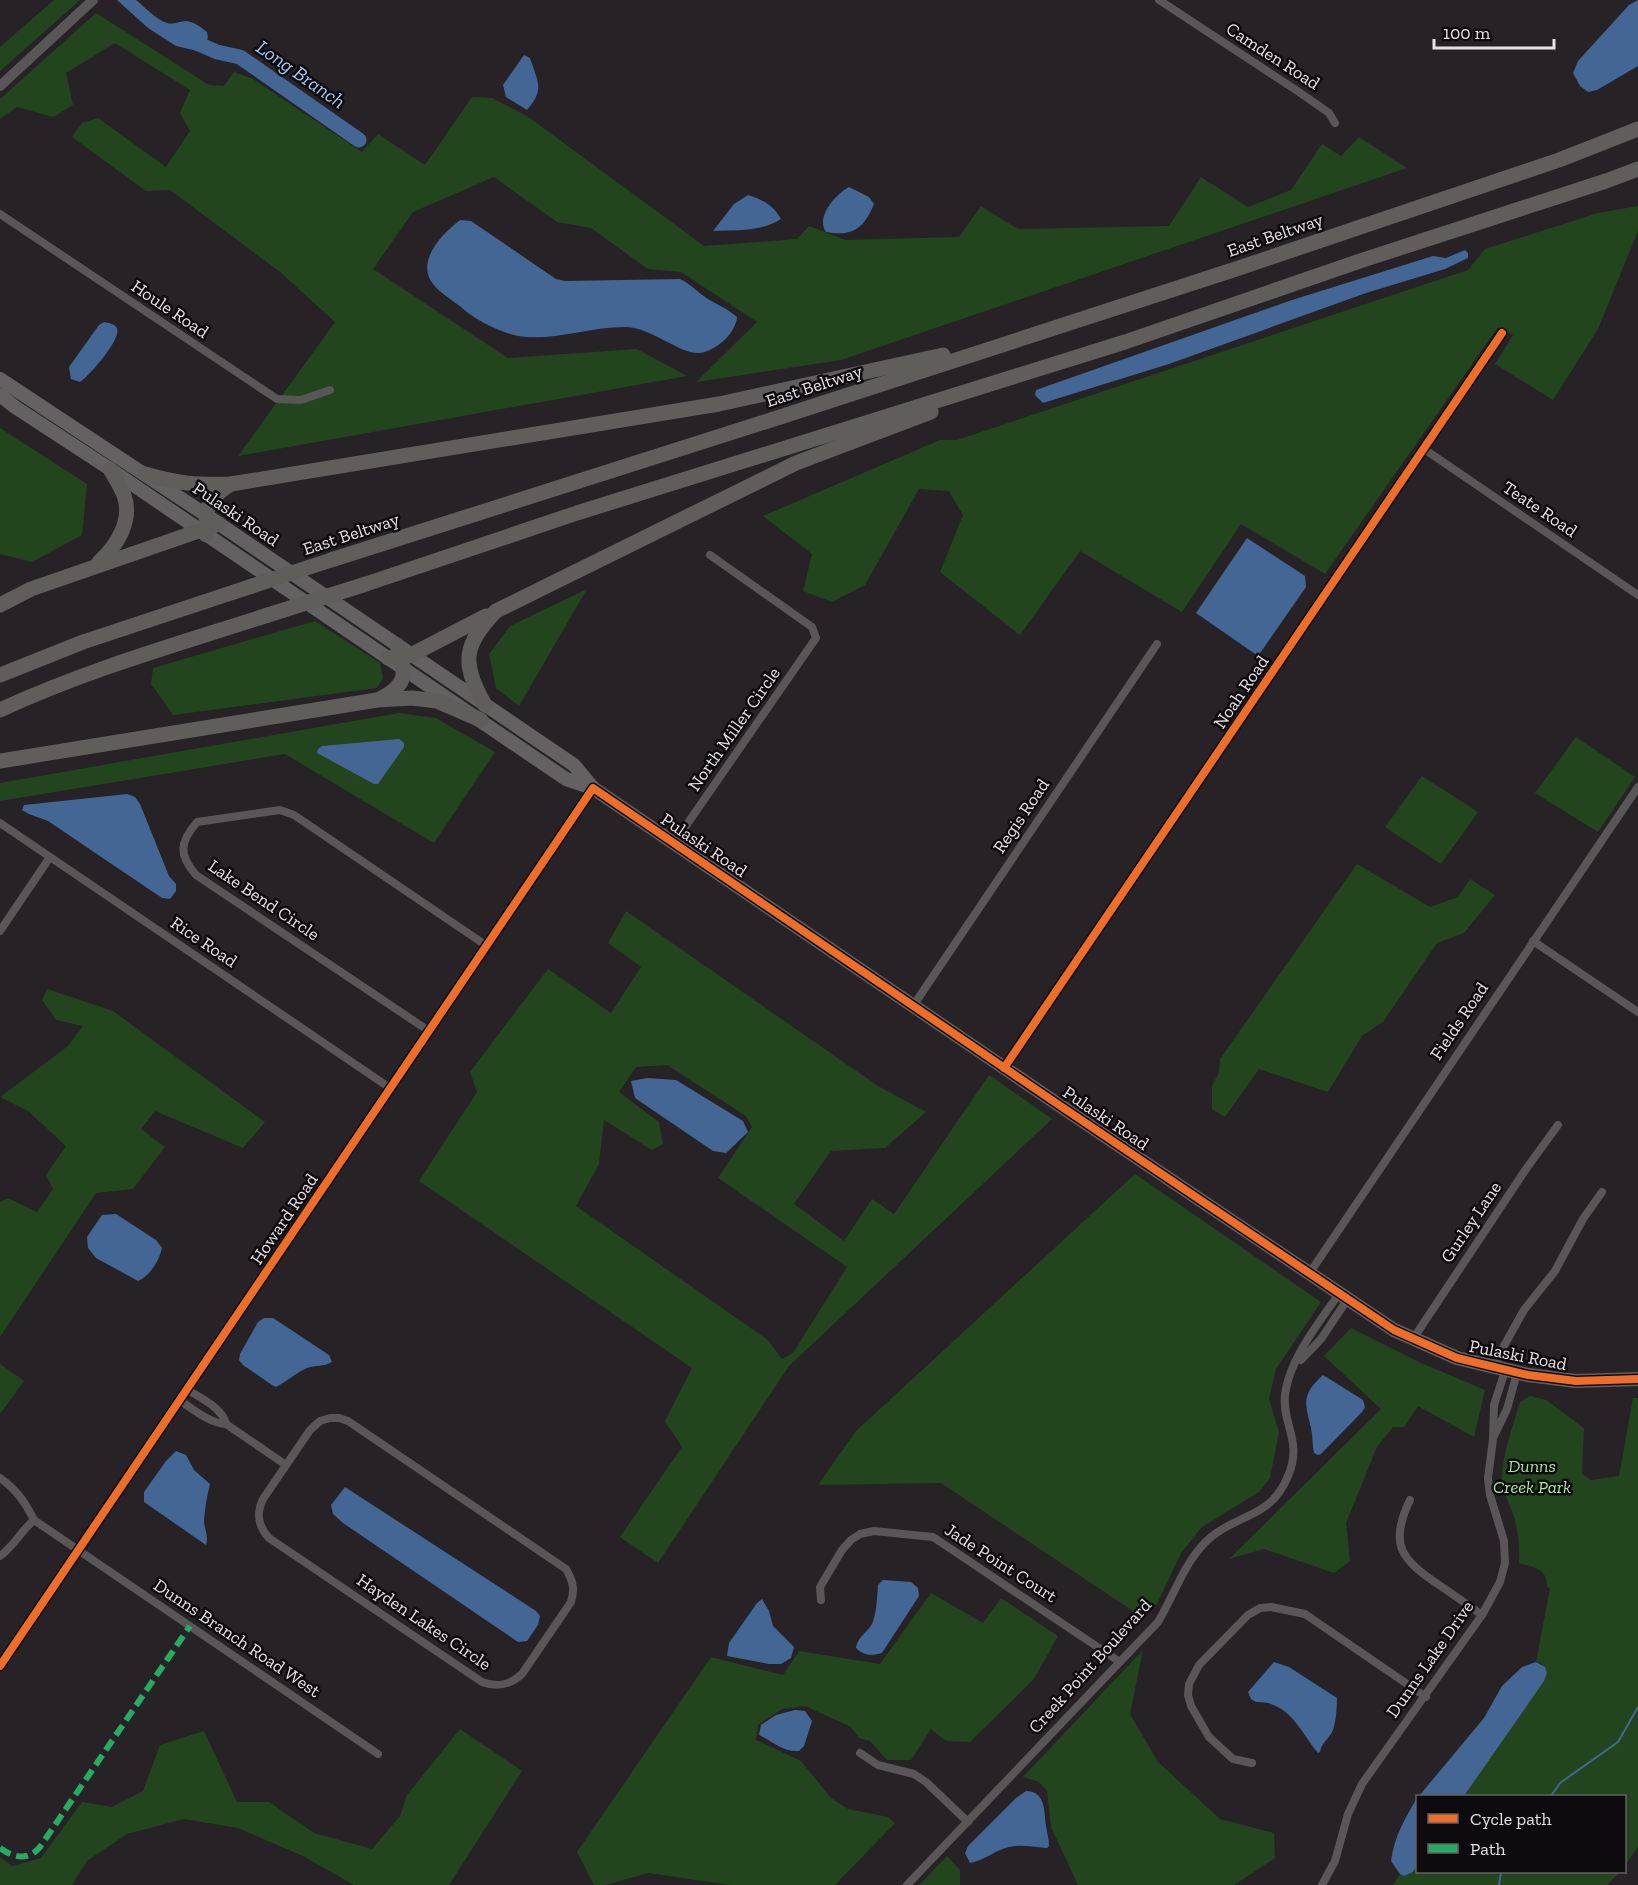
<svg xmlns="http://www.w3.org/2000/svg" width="1638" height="1885" viewBox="0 0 1638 1885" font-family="'Zilla Slab',serif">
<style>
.green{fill:#23451e;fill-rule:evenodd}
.water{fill:#436694}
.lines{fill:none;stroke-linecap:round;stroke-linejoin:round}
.stream{stroke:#436694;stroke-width:2}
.river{stroke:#436694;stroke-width:15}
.minor{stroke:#585656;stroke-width:8}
.tertiary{stroke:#585656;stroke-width:10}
.primary{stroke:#636161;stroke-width:14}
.motorway{stroke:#605e5d;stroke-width:15}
.motorway-bridge{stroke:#605e5d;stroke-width:15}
.quiet{stroke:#26ab63;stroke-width:6;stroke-dasharray:12 6;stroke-linecap:butt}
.cycleway-casing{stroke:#0e0b0e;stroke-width:11}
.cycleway{stroke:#ee6e29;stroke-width:8}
.labels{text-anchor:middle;stroke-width:5;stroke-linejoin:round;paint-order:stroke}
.street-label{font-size:18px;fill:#e5e1e5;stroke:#0e0b0e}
.park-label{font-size:18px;font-style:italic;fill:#a7e79c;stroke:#0e0b0e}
.water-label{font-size:20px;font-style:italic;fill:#a5c7f3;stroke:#0e0b0e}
</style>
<rect width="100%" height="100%" fill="#262226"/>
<g class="green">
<polygon points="54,0 80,0 0,71 0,47"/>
<polygon points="96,13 209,85 224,86 234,72 253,79 362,152 378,134 425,165 472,97 492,98 527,116 704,246 797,239 809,226 846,240 959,237 981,206 1018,229 1169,226 1201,177 1248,207 1291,190 1322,144 1341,156 1359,137 1407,168 841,360 696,382 757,322 681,272 648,269 591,228 557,222 494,177 413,212 373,269 508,358 637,349 687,376 238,456 335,322 280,272 170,190 146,191 72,137 82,123 98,118 166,167 190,131 180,113 190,90 115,43 66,73 73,105 53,117 17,107 0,119 0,99"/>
<polygon points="1638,206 1638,231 1598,329 1553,400 1495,364 1513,335 1498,327 1325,574 1241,524 1182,612 1080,551 1020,635 940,572 963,515 949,491 919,489 865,585 832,602 803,591 812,554 763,516 940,440 957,440 1468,270 1485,249 1598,213"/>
<polygon points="0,428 87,484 82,535 32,562 0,554"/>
<polygon points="587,589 519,706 496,688 489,654 510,626"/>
<polygon points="315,621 380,663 383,678 377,688 173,715 151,684 153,668"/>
<polygon points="399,713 436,718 495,752 434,843 285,754 0,801 0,783"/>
<polygon points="1576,737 1635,777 1598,832 1535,793"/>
<polygon points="1422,776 1478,812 1441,864 1385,827"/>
<polygon points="1357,864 1430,907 1458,897 1470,879 1495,895 1464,933 1437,943 1383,1022 1362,1036 1328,1092 1259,1069 1225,1117 1212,1109 1212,1086 1219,1072 1220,1059"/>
<path d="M 626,911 L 878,1086 L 926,1112 L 885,1148 L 831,1151 L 794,1204 L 844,1241 L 872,1199 L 894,1214 L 989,1075 L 1052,1119 L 789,1366 L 658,1563 L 620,1537 L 682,1447 L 665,1421 L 692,1368 L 419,1181 L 477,1092 L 470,1072 L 548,969 L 611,1013 L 641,967 L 608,943 ZM 667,1065 L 746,1116 L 752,1127 L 718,1178 L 847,1267 L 793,1353 L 782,1359 L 768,1340 L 576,1206 L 599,1164 L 604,1120 L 652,1150 L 663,1144 L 659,1122 L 619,1092 L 636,1067 Z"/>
<polygon points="47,989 113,1011 265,1122 243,1148 155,1111 141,1129 165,1147 133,1189 96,1193 0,1337 0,1202 8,1198 37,1212 53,1189 46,1175 66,1146 28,1111 0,1097 68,1046 83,1026 56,1020 42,1000"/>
<polygon points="1135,1174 1321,1302 1276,1369 1269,1399 1279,1432 1270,1478 1259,1492 1202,1527 1181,1553 1157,1604 1139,1615 941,1483 818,1485 856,1431"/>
<polygon points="1351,1328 1419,1362 1485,1390 1474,1437 1418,1406 1404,1427 1393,1427 1377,1447 1346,1523 1350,1561 1334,1573 1264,1549 1229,1559 1381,1409 1324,1356"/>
<polygon points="0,1364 24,1381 0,1414"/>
<path d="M 1530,1396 L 1546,1400 L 1584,1428 L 1582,1474 L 1591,1480 L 1619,1476 L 1633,1398 L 1638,1398 L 1638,1847 L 1625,1865 L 1624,1796 L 1464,1796 L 1547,1673 L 1541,1663 L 1536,1662 L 1550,1588 L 1547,1587 C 1548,1569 1533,1567 1519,1563 C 1520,1546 1518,1527 1512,1511 C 1508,1501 1503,1492 1502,1480 C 1502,1454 1513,1426 1520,1402 Z"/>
<polygon points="931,1593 983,1623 1001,1598 1058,1636 1034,1679 970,1742 946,1741 931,1729 911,1760 887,1760 870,1741 859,1738 851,1727 805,1706 782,1709 758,1725 756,1740 801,1761 831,1798 848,1809 888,1817 895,1823 835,1885 731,1885 648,1873 605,1885 594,1885 577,1852 711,1657 783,1675 799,1651 880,1664"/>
<polygon points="1143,1650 1130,1714 1158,1762 1220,1819 1274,1833 1275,1858 1234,1885 1078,1885 1051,1827 1047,1791 1039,1782 1023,1777"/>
<polygon points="460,1729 522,1771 449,1885 354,1885 303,1856 238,1828 184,1819 127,1834 87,1861 72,1885 0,1885 0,1857 12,1866 41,1858 82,1802 112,1807 143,1791 160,1745 204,1731 237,1802 269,1802 314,1833 372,1849 400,1816 407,1795"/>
<polygon points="947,1856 960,1870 960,1885 919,1885"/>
<polygon points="1417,1866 1418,1872 1620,1872 1607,1885 1393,1885 1400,1874 1404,1876 1413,1872"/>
</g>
<g class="water">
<path d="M 117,0 L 136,0 C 146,8 155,19 167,23 C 175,25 179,21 186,21 C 194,22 201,27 207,32 L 208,37 L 202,52 L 176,46 L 148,28 Z"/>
<polygon points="1638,0 1638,66 1597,90 1588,92 1580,86 1573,73 1578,61 1629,5"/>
<path d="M 524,55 L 530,58 C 538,83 545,89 527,110 L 506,97 L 503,85 Z"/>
<path d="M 849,187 L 869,197 L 874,204 C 864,228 853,237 826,232 C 815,217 836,194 849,187 Z"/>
<path d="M 748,195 C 763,200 773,205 781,219 C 761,232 736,230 713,231 L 734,204 Z"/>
<path d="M 460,220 L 471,221 L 556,279 L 565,281 L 680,279 C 691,284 697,292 708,299 C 718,305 728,309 737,317 C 736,333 716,351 700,353 C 681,355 652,328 627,327 C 592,326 552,342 518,336 C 499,332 475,320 461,307 C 451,299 441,294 433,284 C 415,261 443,233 460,220 Z"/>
<polygon points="1465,250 1468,253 1468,258 1445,269 1366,293 1169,364 1043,403 1035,395 1036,390 1292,300 1433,256 1446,258"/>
<path d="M 104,322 C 109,323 115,324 117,328 C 122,339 89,376 80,382 L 71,379 L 69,367 L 99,325 Z"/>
<polygon points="1247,538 1305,576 1306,587 1258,656 1196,613"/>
<polygon points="399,739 404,743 404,747 378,784 374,784 317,753 318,749 322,746"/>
<polygon points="127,794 135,797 140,804 169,876 176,884 176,891 170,899 162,898 48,821 29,814 22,810 24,805"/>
<polygon points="647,1078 676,1080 743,1121 748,1132 726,1153 713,1151 635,1098 631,1081"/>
<path d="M 116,1214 L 156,1240 L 162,1248 C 159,1261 150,1276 138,1281 L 96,1258 L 88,1248 L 87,1237 L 102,1215 Z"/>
<path d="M 264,1318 L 273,1318 L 329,1355 L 332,1362 C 323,1367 316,1365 307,1368 C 296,1373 287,1381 276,1387 L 272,1385 L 243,1365 L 239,1360 L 240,1354 L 258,1322 Z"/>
<path d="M 1323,1375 L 1363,1400 L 1365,1407 L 1362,1412 L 1321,1454 L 1318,1455 L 1314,1453 C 1312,1445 1313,1436 1311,1428 C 1305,1402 1301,1395 1323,1375 Z"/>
<path d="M 176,1451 L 186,1455 L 194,1470 L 210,1484 C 207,1496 205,1507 204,1520 C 204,1529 209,1536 206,1545 L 144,1502 L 144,1492 L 166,1461 Z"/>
<polygon points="345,1487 536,1611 540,1616 538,1625 527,1641 518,1642 343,1523 333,1514 331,1505"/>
<path d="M 883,1580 L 911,1582 L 918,1588 L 919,1596 L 882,1653 C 872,1656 864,1656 856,1648 C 857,1637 867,1633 872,1624 C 877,1612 877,1597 878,1585 Z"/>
<polygon points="762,1599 769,1611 773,1626 794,1647 791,1658 781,1664 769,1664 727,1656 729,1643 757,1603"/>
<path d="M 1274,1662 L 1289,1667 L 1337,1698 C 1337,1706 1336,1725 1332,1732 C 1328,1740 1322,1742 1320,1752 L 1318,1753 C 1300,1731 1289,1701 1256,1702 L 1251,1699 L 1248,1692 Z"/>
<polygon points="1536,1662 1545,1667 1547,1673 1544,1681 1464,1796 1419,1796 1484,1718 1502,1686 1522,1667"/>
<path d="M 795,1710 L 805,1711 L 812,1721 L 804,1746 L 799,1751 C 782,1752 773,1741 759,1735 L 761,1725 L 776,1715 Z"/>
<path d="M 1026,1791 C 1046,1791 1044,1812 1046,1826 C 1047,1833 1049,1839 1049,1846 L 1047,1848 C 1035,1847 1021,1844 1009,1847 C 995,1850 984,1861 970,1863 L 965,1853 L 968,1846 L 1016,1798 Z"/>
<path d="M 1417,1798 L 1417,1866 L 1413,1872 L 1404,1876 L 1400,1874 L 1391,1861 C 1394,1837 1405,1818 1417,1798 Z"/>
</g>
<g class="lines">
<g class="stream">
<polyline points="1551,1796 1560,1783 1618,1742 1638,1707"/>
<polyline points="1499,1885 1501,1872"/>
</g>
<polyline class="river" points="185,38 217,52 240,57 359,140"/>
<g class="minor">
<polyline points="1159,0 1299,92 1329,113 1335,123"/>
<polyline points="0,214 277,399 301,400 330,390"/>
<polyline points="1424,449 1638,595"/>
<polyline points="0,823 390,1088"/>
<polyline points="674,843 816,638 812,627 710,555"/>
<polyline points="0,931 50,857"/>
<polyline points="1533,941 1638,1012"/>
<polyline points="913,1006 1157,644"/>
<path d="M 429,1031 L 196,875 C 178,854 180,842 197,822 L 280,810 L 294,815 L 487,946"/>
<polyline points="1004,1068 1502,333"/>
<polyline points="1309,1274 1638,787"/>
<polyline points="1413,1339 1526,1169 1558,1125"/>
<polyline points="1301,1360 1321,1339 1347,1300"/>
<polyline points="1494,1369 1500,1353 1524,1310 1555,1271 1583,1219 1602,1192"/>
<path d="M 186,1389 C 199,1397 223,1408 226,1424"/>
<path d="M 179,1400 C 192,1408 210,1424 226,1424 L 286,1465"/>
<path d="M 330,1418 L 339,1418 L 348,1421 L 566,1569 C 573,1581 575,1589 571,1602 L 522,1674 C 510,1685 498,1688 482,1682 L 269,1538 C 258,1526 256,1514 263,1499 L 310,1430 L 320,1421 Z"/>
<polyline points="1494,1436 1507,1409 1517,1373"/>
<path d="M 0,1478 C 17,1490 25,1502 34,1520 L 378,1754"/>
<path d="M 1410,1500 C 1388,1545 1402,1560 1439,1585 C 1454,1595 1468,1605 1482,1615"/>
<path d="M 0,1556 C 14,1546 21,1531 34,1520"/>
<polyline points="821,1600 820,1587 842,1550 851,1540 860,1534 874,1531 933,1537 1120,1662"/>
<polyline points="860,1753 878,1765 914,1774 926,1782 968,1822"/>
<polyline points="1252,1763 1233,1759 1209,1737 1191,1706 1188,1695 1189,1684 1199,1665 1248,1615 1260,1608 1271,1607 1305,1614 1426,1697"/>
<path d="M 907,1885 L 1158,1622 C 1175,1594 1185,1559 1211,1537 C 1240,1513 1271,1518 1288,1476 C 1303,1441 1282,1425 1285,1395 C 1289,1360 1319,1322 1339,1294"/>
<polyline points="1322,1885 1335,1861 1348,1814 1362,1784 1482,1615 1500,1582 1505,1563 1504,1541 1490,1495 1488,1478 1493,1439 1494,1405 1505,1371"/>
</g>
<g class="tertiary">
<polyline points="0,86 93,0"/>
<polyline points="0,1666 593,788"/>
</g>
<g class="primary">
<polyline points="0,379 206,515 574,765 593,788"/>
<polyline points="0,395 15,407 110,469 566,779 593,788 1056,1103 1394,1330 1457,1358 1528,1375 1576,1381 1638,1379"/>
</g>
<g class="motorway">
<path d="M 145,474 C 179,484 196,485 231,484 L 719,404 L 943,355"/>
<path d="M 206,535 C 205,508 207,499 231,484"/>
<polyline points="331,560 774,419 1236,269 1559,160 1638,129"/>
<path d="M 99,562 C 117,546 133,520 124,495 C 120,486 115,477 110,469"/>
<polyline points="366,584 577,513 1125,342 1363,260 1606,181 1638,169"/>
<polyline points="0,605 31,589 219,524"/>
<polyline points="388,658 411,655 486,616"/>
<polyline points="0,675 83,642 234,592"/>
<path d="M 380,699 C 409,684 406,673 397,645"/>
<path d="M 485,705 C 461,663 463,645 496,611 L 796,463 L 931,412"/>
<path d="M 0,710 C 86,670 178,644 268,615"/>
<polyline points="0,761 377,700 412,698 437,701 481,720"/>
</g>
<g class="motorway-bridge">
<polyline points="234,592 331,560"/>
<polyline points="268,615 366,584"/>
</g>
<path class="quiet" d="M 0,1848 C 14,1858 28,1861 40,1847 L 190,1626"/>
<defs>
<g id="cycleway">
<polyline points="1004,1068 1502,333"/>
<polyline points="0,1666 593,788 1056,1103 1394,1330 1457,1358 1528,1375 1576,1381 1638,1379"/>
</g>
</defs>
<use href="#cycleway" class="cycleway-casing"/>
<use href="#cycleway" class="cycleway"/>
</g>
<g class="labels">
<g class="street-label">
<text transform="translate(1273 56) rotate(33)" y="6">Camden Road</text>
<text transform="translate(1275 235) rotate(-19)" y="6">East Beltway</text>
<text transform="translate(170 309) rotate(34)" y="6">Houle Road</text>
<text transform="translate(814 386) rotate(-18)" y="6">East Beltway</text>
<text transform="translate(1540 509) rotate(34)" y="6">Teate Road</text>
<text transform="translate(236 514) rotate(34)" y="6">Pulaski Road</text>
<text transform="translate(351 534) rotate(-18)" y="6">East Beltway</text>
<text transform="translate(1241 692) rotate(-56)" y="6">Noah Road</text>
<text transform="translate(734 729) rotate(-55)" y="6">North Miller Circle</text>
<text transform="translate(1021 816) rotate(-56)" y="6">Regis Road</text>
<text transform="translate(704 845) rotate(34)" y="6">Pulaski Road</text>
<text transform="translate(264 900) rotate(34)" y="6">Lake Bend Circle</text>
<text transform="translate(204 942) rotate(34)" y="6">Rice Road</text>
<text transform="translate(1459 1021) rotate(-56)" y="6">Fields Road</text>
<text transform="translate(1106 1118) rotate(34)" y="6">Pulaski Road</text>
<text transform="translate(284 1219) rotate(-56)" y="6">Howard Road</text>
<text transform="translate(1471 1222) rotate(-56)" y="6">Gurley Lane</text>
<text transform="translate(1518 1355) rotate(11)" y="6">Pulaski Road</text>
<text transform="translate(1001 1563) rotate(33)" y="6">Jade Point Court</text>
<text transform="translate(424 1622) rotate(34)" y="6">Hayden Lakes Circle</text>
<text transform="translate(237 1638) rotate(34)" y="6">Dunns Branch Road West</text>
<text transform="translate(1430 1659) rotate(-55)" y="6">Dunns Lake Drive</text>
<text transform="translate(1090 1666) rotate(-48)" y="6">Creek Point Boulevard</text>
</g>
<g class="park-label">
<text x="1532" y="1472">Dunns<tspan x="1532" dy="21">Creek Park</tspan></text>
</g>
<g class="water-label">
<text transform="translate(301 74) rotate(35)" y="7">Long Branch</text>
</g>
</g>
<rect x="1416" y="1795" width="210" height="78" fill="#0e0b0e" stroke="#646164" stroke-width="1.5"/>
<rect x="1428" y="1814" width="30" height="9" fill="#ee6e29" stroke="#646164" stroke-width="1.5"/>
<text x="1470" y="1825" font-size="18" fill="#e5e1e5">Cycle path</text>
<rect x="1428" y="1844" width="30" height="9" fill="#26ab63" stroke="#646164" stroke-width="1.5"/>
<text x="1470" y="1855" font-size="18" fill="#e5e1e5">Path</text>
<path d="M1434 39v9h120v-9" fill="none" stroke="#e5e1e5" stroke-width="3"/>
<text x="1443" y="39" font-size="18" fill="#e5e1e5" stroke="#0e0b0e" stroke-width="4.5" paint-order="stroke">100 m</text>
</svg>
